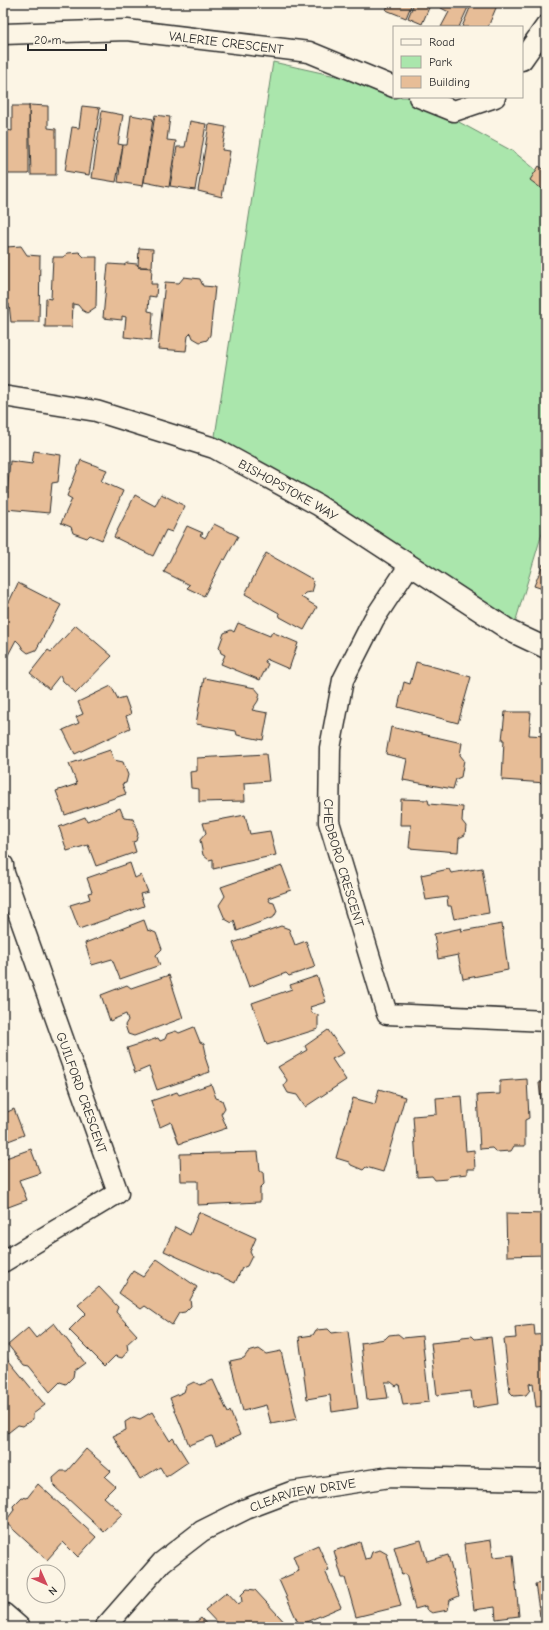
<svg xmlns="http://www.w3.org/2000/svg" width="549" height="1630" viewBox="0 0 549 1630" font-family="'Comic Neue',sans-serif">
<style>
.green{fill:#aae6ac;stroke:#6a886c}
.building{fill:#e7bd97;stroke:#2b2b2b}
.lines{fill:none;stroke-linecap:round;stroke-linejoin:round}
.street-casing{stroke:#2b2b2b;stroke-width:23}
.secondary-casing{stroke:#2b2b2b;stroke-width:25}
.street{stroke:#fcf5e5;stroke-width:20}
.secondary{stroke:#fcf5e5;stroke-width:22}
.labels{text-anchor:middle;stroke-width:3;stroke-linejoin:round;paint-order:stroke}
.street-label{font-size:13px;fill:#2b2b2b;stroke:#fcf5e5}
</style>
<rect width="100%" height="100%" fill="#fcf5e5"/>
<filter id="ink" filterUnits="userSpaceOnUse"><feTurbulence type="fractalNoise" baseFrequency=".025" numOctaves="2"/><feDisplacementMap in="SourceGraphic" scale="8" xChannelSelector="R" yChannelSelector="G"/><feConvolveMatrix kernelMatrix="1 2 1 2 8 2 1 2 1" color-interpolation-filters="sRGB"/></filter>
<g filter="url(#ink)">
<polygon class="green" points="273,62 394,89 394,97 413,97 514,152 546,178 546,520 512,633 213,449"/>
<g class="building">
<polygon points="389,3 412,3 406,18 386,10"/>
<polygon points="414,3 431,3 422,24 408,18"/>
<polygon points="443,3 470,3 459,27 441,27 449,12 441,8"/>
<polygon points="472,3 498,3 488,27 462,27"/>
<polygon points="29,105 48,106 48,128 56,129 56,175 31,175"/>
<polygon points="12,106 29,106 29,174 3,174 3,129 12,131"/>
<polygon points="82,106 100,108 89,175 65,171 72,127 79,128"/>
<polygon points="102,111 123,115 118,144 123,145 116,182 92,178"/>
<polygon points="131,115 153,119 143,186 118,182 123,145 127,145"/>
<polygon points="155,115 170,117 167,140 176,141 169,187 144,182"/>
<polygon points="190,121 206,124 195,190 170,186 177,147 185,147"/>
<polygon points="209,124 226,127 222,150 230,151 222,197 198,191"/>
<polygon points="539,166 546,171 546,192 530,180"/>
<polygon points="21,246 27,255 40,256 39,322 11,322 9,304 6,304 3,308 3,251 6,247"/>
<polygon points="139,248 153,249 152,267 138,267 152,268 151,284 157,284 156,297 149,296 148,311 153,312 151,340 124,337 126,317 122,316 122,320 103,318 108,264 124,265 127,263 137,264 138,266"/>
<polygon points="79,252 84,257 97,257 96,307 87,313 82,310 78,305 73,304 72,327 45,327 46,298 51,299 53,257 63,257 68,253"/>
<polygon points="184,277 200,279 203,286 215,287 210,335 207,340 200,342 193,338 191,333 188,336 186,351 158,349 165,282 179,283"/>
<polygon points="34,451 61,455 58,482 52,483 49,513 6,509 10,461 32,464"/>
<polygon points="81,460 107,470 101,481 123,491 102,540 90,535 87,538 73,533 71,527 61,523 72,499 67,496"/>
<polygon points="161,494 185,506 172,532 166,530 153,556 114,537 135,495 155,506"/>
<polygon points="214,524 238,536 225,560 223,559 204,596 187,588 190,585 164,572 187,526 203,533 200,535 205,538"/>
<polygon points="266,553 312,579 314,585 312,592 305,593 301,597 317,607 304,630 280,617 279,613 245,594"/>
<polygon points="543,564 546,565 546,590 534,586"/>
<polygon points="18,583 61,605 36,650 28,653 23,649 20,644 16,640 8,655 3,653 3,615"/>
<polygon points="238,623 270,636 272,632 298,643 289,669 266,659 265,662 268,664 260,680 221,664 225,655 221,653 219,647 224,633 231,630 234,632"/>
<polygon points="76,625 112,656 76,693 63,681 60,675 49,689 30,673 48,650 51,652"/>
<polygon points="416,662 471,677 458,723 398,707 404,682 410,684"/>
<polygon points="204,678 255,688 260,694 258,701 252,710 268,713 263,740 237,735 236,731 196,724"/>
<polygon points="111,686 118,699 125,697 131,714 126,716 130,728 75,754 63,730 79,723 76,717 83,714 78,702"/>
<polygon points="505,712 531,712 529,735 546,736 546,783 502,780 504,740 502,740"/>
<polygon points="391,727 462,743 460,755 464,760 461,777 456,779 453,789 403,780 407,759 386,754"/>
<polygon points="110,750 114,760 123,762 128,775 126,783 122,784 126,794 65,815 56,791 77,784 69,764"/>
<polygon points="266,754 269,781 244,783 245,801 199,802 199,789 191,788 190,772 197,771 197,758"/>
<polygon points="401,799 428,800 429,804 463,807 462,821 466,826 465,835 459,838 458,852 409,848 411,825 400,825"/>
<polygon points="120,808 124,818 133,819 138,834 136,841 133,842 136,852 96,866 88,845 67,851 59,827 85,817 87,821"/>
<polygon points="245,815 250,834 270,831 276,855 213,869 213,859 209,860 203,855 200,840 206,833 203,823"/>
<polygon points="130,863 135,878 141,875 148,892 140,894 144,906 79,929 70,905 90,899 88,893 92,892 87,878"/>
<polygon points="282,866 291,890 268,898 270,902 274,903 277,911 274,917 237,931 234,920 232,923 225,919 219,905 225,896 221,887"/>
<polygon points="482,868 489,913 454,919 451,906 448,906 447,897 426,900 421,875 449,869 451,873"/>
<polygon points="144,920 148,931 149,930 156,933 162,949 156,955 160,965 120,979 112,959 92,965 85,943"/>
<polygon points="502,924 508,970 463,979 458,955 438,959 434,934 462,928 461,931"/>
<polygon points="281,926 289,929 295,945 306,941 315,967 289,976 286,973 249,987 233,943"/>
<polygon points="169,975 183,1018 134,1036 128,1034 125,1025 128,1020 126,1014 110,1021 101,995 127,985 131,988"/>
<polygon points="317,976 326,1002 310,1007 312,1013 318,1015 318,1029 267,1045 252,1003 292,989 290,985"/>
<polygon points="194,1027 200,1042 204,1044 206,1053 205,1057 210,1072 157,1090 149,1067 135,1073 127,1048 158,1038 160,1041 165,1039 167,1034 176,1031 179,1033"/>
<polygon points="328,1030 344,1053 332,1059 346,1080 305,1107 297,1095 288,1093 284,1086 287,1080 278,1067 307,1050 305,1046"/>
<polygon points="527,1079 529,1118 525,1120 525,1146 514,1146 511,1151 496,1152 492,1148 480,1149 477,1095 500,1094 500,1081"/>
<polygon points="546,1082 546,1115 545,1110 542,1110 539,1083"/>
<polygon points="211,1084 216,1098 222,1100 225,1108 221,1114 227,1128 179,1144 171,1122 160,1127 151,1101 177,1092 179,1095"/>
<polygon points="379,1089 405,1097 383,1172 366,1167 363,1170 351,1165 349,1162 336,1158 353,1098 375,1104"/>
<polygon points="462,1096 466,1151 474,1150 475,1169 467,1169 467,1174 450,1176 447,1179 435,1180 432,1176 417,1177 413,1116 437,1114 436,1098"/>
<polygon points="14,1109 24,1135 3,1143 3,1114"/>
<polygon points="31,1149 40,1173 19,1180 27,1200 3,1209 3,1159"/>
<polygon points="258,1152 260,1170 263,1172 264,1184 260,1188 260,1202 198,1205 198,1181 181,1181 180,1154"/>
<polygon points="199,1212 256,1238 250,1252 252,1256 247,1266 242,1268 235,1283 164,1251 175,1227 190,1235"/>
<polygon points="506,1213 546,1214 546,1255 507,1256"/>
<polygon points="157,1259 197,1287 190,1300 191,1306 185,1312 179,1313 172,1325 145,1306 141,1309 119,1293 133,1271 143,1277"/>
<polygon points="99,1287 118,1307 116,1312 137,1335 127,1344 128,1351 122,1358 115,1356 105,1366 69,1330 86,1313 78,1305"/>
<polygon points="54,1323 85,1363 74,1371 73,1377 66,1384 60,1382 50,1392 29,1366 24,1365 8,1345 28,1328 36,1338"/>
<polygon points="534,1325 535,1335 546,1334 546,1406 536,1407 533,1383 529,1384 530,1390 526,1395 514,1396 510,1392 504,1339 516,1338 515,1327"/>
<polygon points="328,1329 332,1333 348,1331 358,1408 332,1412 330,1395 307,1399 299,1337 313,1335 316,1330"/>
<polygon points="398,1334 403,1338 422,1336 429,1402 403,1405 399,1384 396,1386 391,1382 385,1382 388,1398 367,1400 361,1343 385,1339 389,1335"/>
<polygon points="472,1336 475,1339 491,1337 499,1404 473,1408 471,1391 437,1395 431,1343 460,1340 462,1337"/>
<polygon points="259,1349 266,1354 281,1351 297,1419 271,1424 266,1405 243,1411 230,1361 244,1358 248,1352"/>
<polygon points="5,1356 45,1405 33,1414 33,1419 23,1426 18,1425 4,1436 3,1434 3,1358"/>
<polygon points="213,1380 228,1413 230,1411 240,1435 216,1446 212,1436 189,1445 170,1398 184,1392 186,1386 194,1382 200,1385"/>
<polygon points="152,1412 170,1441 173,1438 188,1462 166,1477 160,1467 140,1479 113,1436 126,1430 125,1422 133,1417 140,1419"/>
<polygon points="86,1449 111,1471 105,1477 115,1486 104,1497 123,1514 104,1532 54,1486 53,1478 61,1471 67,1471"/>
<polygon points="38,1484 96,1537 78,1557 63,1542 47,1560 5,1522 14,1510 13,1506 22,1497 27,1498"/>
<polygon points="421,1540 427,1561 448,1555 459,1596 450,1600 448,1610 432,1613 426,1609 426,1606 415,1609 406,1574 402,1575 394,1547"/>
<polygon points="491,1540 493,1557 513,1555 519,1616 496,1619 495,1607 474,1610 469,1570 467,1570 464,1544"/>
<polygon points="360,1542 365,1559 370,1558 372,1552 380,1550 387,1554 401,1606 356,1617 345,1578 342,1578 334,1551"/>
<polygon points="318,1545 329,1570 325,1571 341,1607 299,1625 279,1580 299,1571 293,1556"/>
<polygon points="546,1583 546,1615 540,1616 535,1584"/>
<polygon points="247,1589 255,1590 289,1627 221,1627 205,1610 227,1592 238,1604 242,1602 241,1595"/>
<polygon points="201,1618 209,1627 190,1627"/>
</g>
<g class="lines">
<defs>
<g id="street">
<path id="s1" d="M 3,34 L 127,30 L 309,52 L 394,87"/>
<polyline points="522,60 546,26"/>
<polyline points="419,97 454,111 495,97"/>
<path id="s2" d="M 3,396 L 96,411 L 214,448 L 318,505 L 512,632 L 546,648"/>
<path id="s3" d="M 409,566 L 374,619 L 343,680 L 330,748 L 329,822 L 387,1014 L 546,1021"/>
<path id="s4" d="M 3,865 L 4,873 L 118,1193 L 3,1262"/>
<path id="s5" d="M 105,1627 L 162,1562 L 202,1531 L 246,1509 L 291,1492 L 390,1477 L 546,1480"/>
</g>
<polyline id="secondary" points="3,1614 18,1627"/>
</defs>
<use href="#street" class="street-casing"/>
<use href="#secondary" class="secondary-casing"/>
<use href="#street" class="street"/>
<use href="#secondary" class="secondary"/>
</g>
</g>
<g class="labels">
<g class="street-label">
<text dy="5" stroke="none"><textPath href="#s1" startOffset="224">VALERIE CRESCENT</textPath></text>
<text dy="5" stroke="none"><textPath href="#s2" startOffset="303">BISHOPSTOKE WAY</textPath></text>
<text dy="5" stroke="none"><textPath href="#s3" startOffset="318">CHEDBORO CRESCENT</textPath></text>
<text dy="5" stroke="none"><textPath href="#s4" startOffset="241">GUILFORD CRESCENT</textPath></text>
<text dy="5" stroke="none"><textPath href="#s5" startOffset="245">CLEARVIEW DRIVE</textPath></text>
</g>
</g>
<rect width="549" height="1630" fill="none" stroke="#fcf5e5" stroke-width="16"/>
<rect x="8" y="8" width="533" height="1614" fill="none" stroke="#2b2b2b" stroke-width="1.5" filter="url(#ink)"/>
<rect x="393" y="26" width="130" height="72" fill="#fcf5e5" stroke="#a8a49b"/>
<rect x="401" y="39" width="20" height="6" fill="#fcf5e5" stroke="#a8a49b"/>
<text x="429" y="46" font-size="12" fill="#2b2b2b">Road</text>
<rect x="401" y="56" width="20" height="12" fill="#aae6ac" stroke="#a8a49b"/>
<text x="429" y="66" font-size="12" fill="#2b2b2b">Park</text>
<rect x="401" y="76" width="20" height="12" fill="#e7bd97" stroke="#a8a49b"/>
<text x="429" y="86" font-size="12" fill="#2b2b2b">Building</text>
<g transform="translate(46 1584) rotate(135)"><circle r="19" fill="#fcf5e5" stroke="#a8a49b"/>
<path d="M0-3L7 15L0 10L-7 15Z" fill="#d1495b"/>
<text y="-6" font-size="11" font-weight="bold" text-anchor="middle" fill="#2b2b2b">N</text>
</g>
<path d="M28 44v6h78v-6" fill="none" stroke="#2b2b2b" stroke-width="2"/>
<text x="34" y="44" font-size="12" fill="#2b2b2b" stroke="#fcf5e5" stroke-width="3" paint-order="stroke">20 m</text>
</svg>
